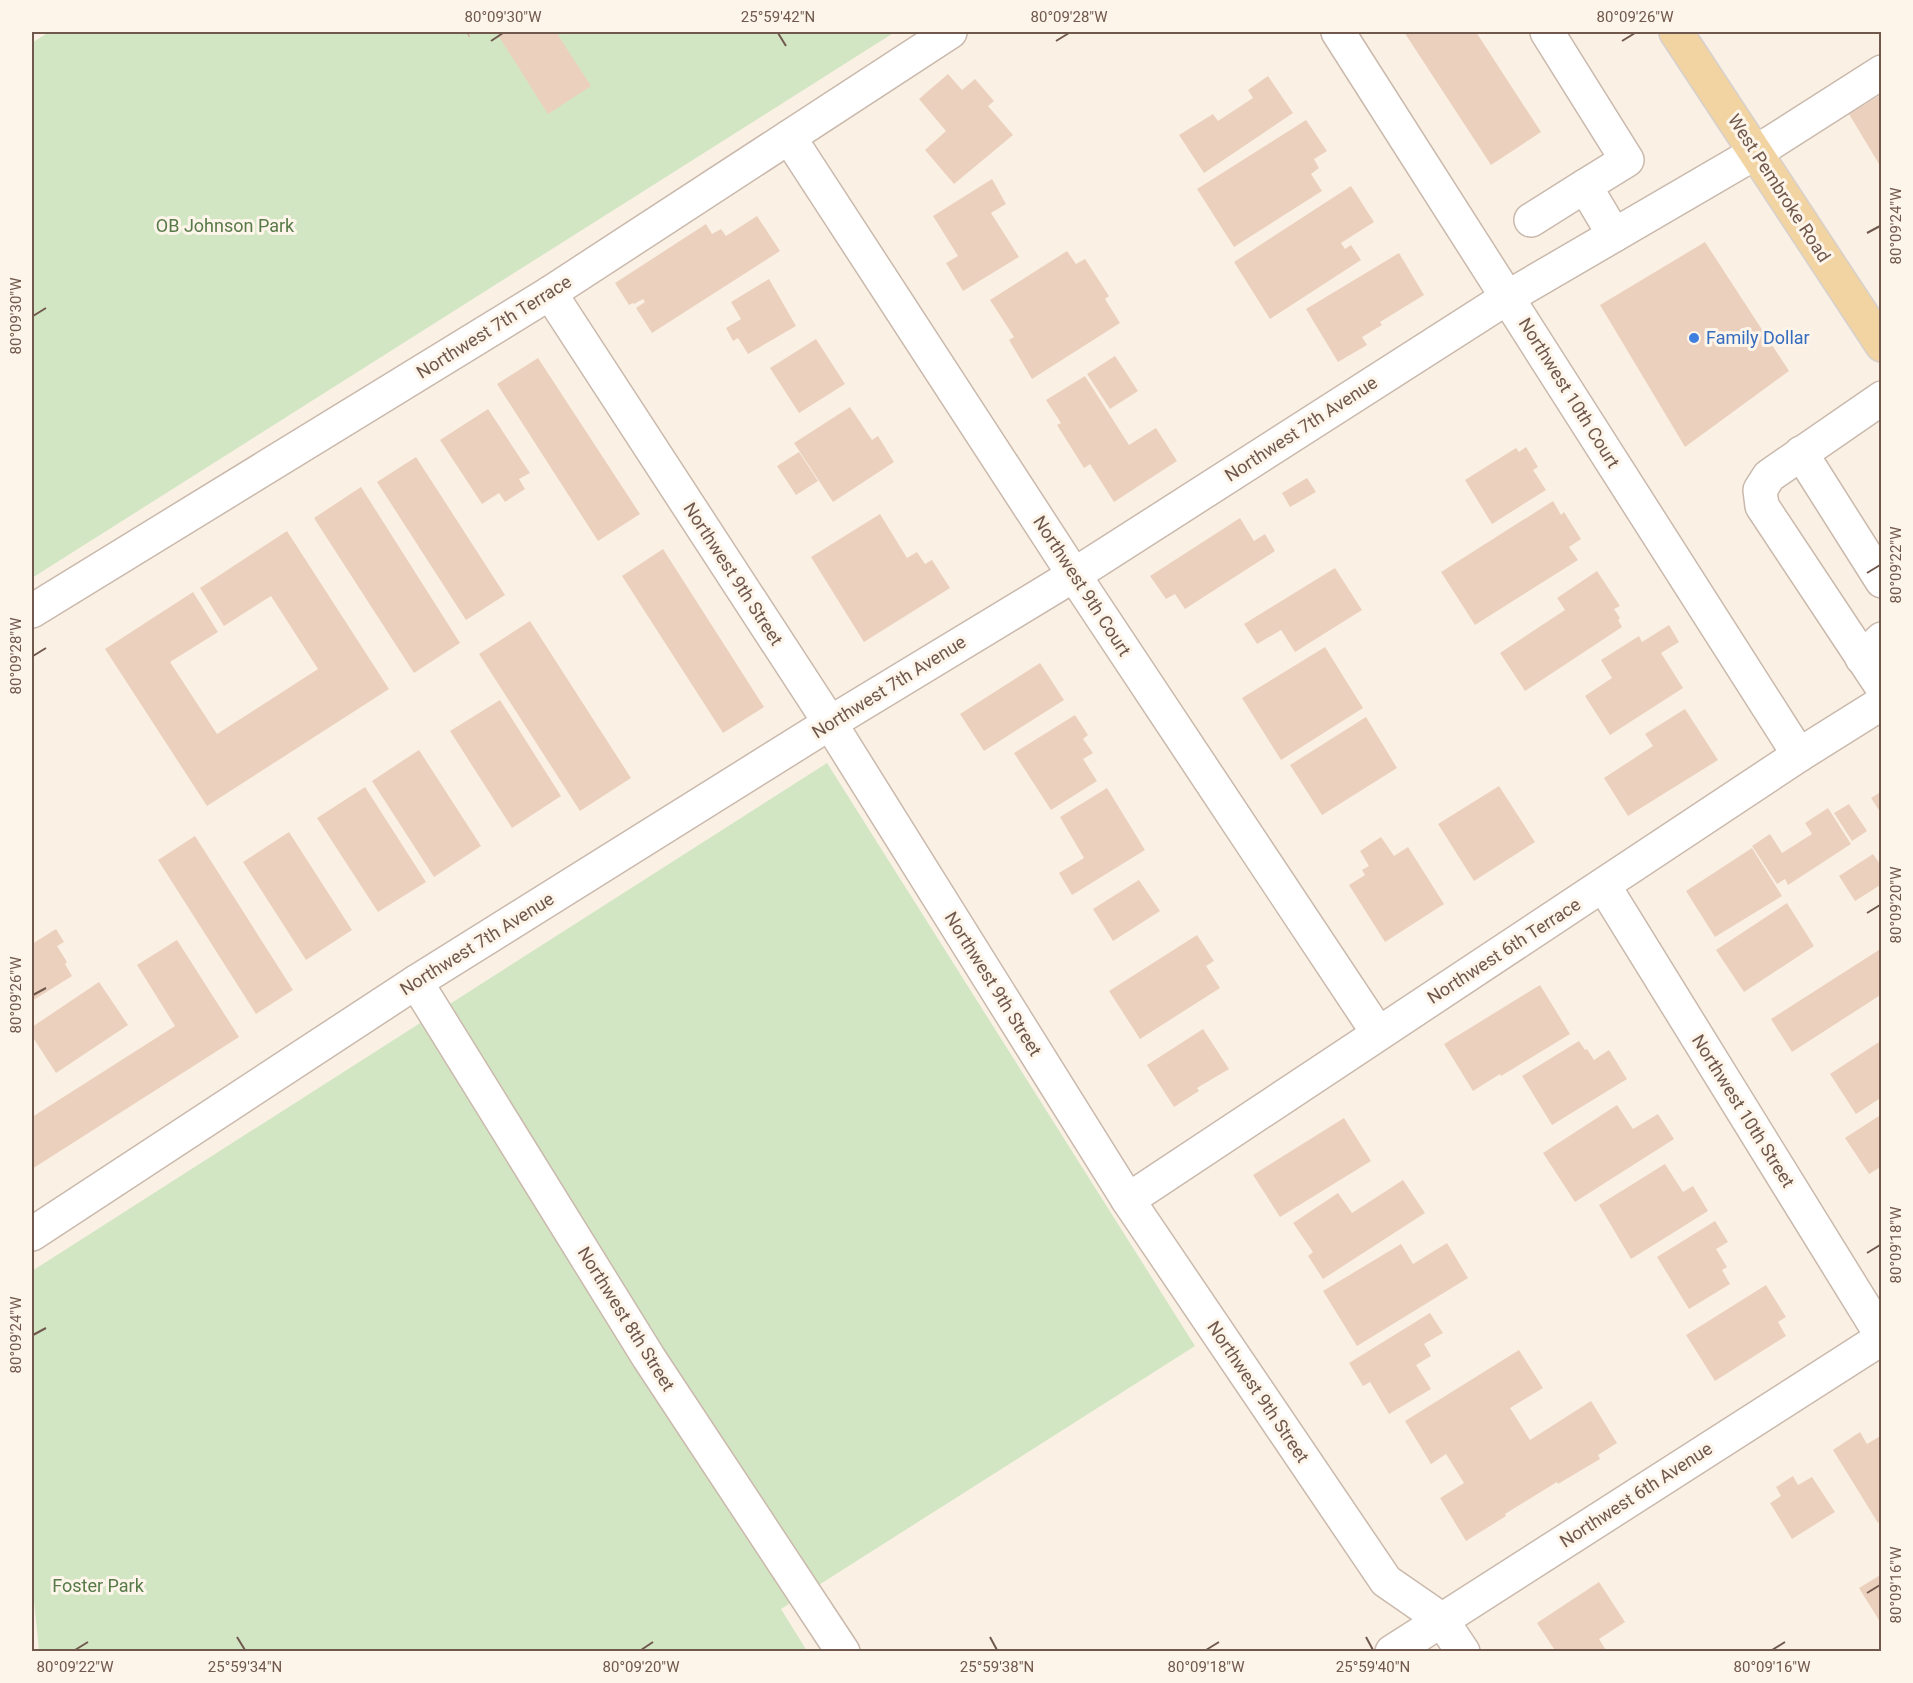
<svg xmlns="http://www.w3.org/2000/svg" width="1913" height="1683" viewBox="0 0 1913 1683" font-family="Roboto,sans-serif">
<style>
.green{fill:#d2e6c4}
.building{fill:#ecd0be}
.lines{fill:none;stroke-linecap:round;stroke-linejoin:round}
.minor-casing{stroke:#cab9ac;stroke-width:36}
.major-casing{stroke:#d7d0cd;stroke-width:36}
.path{stroke:#d1b4a2;stroke-width:4;stroke-dasharray:1.5 4.5;stroke-linecap:butt}
.minor{stroke:#fff;stroke-width:33}
.major{stroke:#f2d4a2;stroke-width:33}
.ticks{fill:none;stroke:#70584c;stroke-width:2}
.shop-dot{fill:#3f7fe0;stroke:#fdf5ea;stroke-width:2}
.labels{text-anchor:middle;stroke-width:6;stroke-linejoin:round;paint-order:stroke}
.street-label{font-size:18px;fill:#70584c;stroke:#fdf5ea}
.park-label{font-size:18px;fill:#577a48;stroke:#fdf5ea}
.shop-label{font-size:18px;fill:#366cbe;stroke:#fdf5ea;text-anchor:start}
.neatline{fill:none;stroke:#70584c;stroke-width:2}
.ticks-label{font-size:15px;text-anchor:middle;fill:#70584c}
</style>
<rect width="100%" height="100%" fill="#faf1e4"/>
<g class="green">
<polygon points="49,32 895,32 32,578 32,43"/>
<polygon points="827,763 1195,1346 781,1609 807,1651 39,1651 32,1580 32,1271"/>
</g>
<g class="building">
<polygon points="504,32 556,32 591,86 548,114 498,35"/>
<polygon points="1404,32 1476,32 1541,132 1491,165"/>
<polygon points="948,74 962,90 975,79 994,101 988,106 1013,135 954,184 925,150 946,131 919,99"/>
<polygon points="1268,76 1293,113 1204,173 1179,135 1213,114 1218,121 1253,98 1248,90"/>
<polygon points="1882,94 1882,169 1849,114"/>
<polygon points="1306,120 1327,151 1314,159 1319,168 1311,174 1322,191 1234,247 1197,189"/>
<polygon points="992,179 1006,204 991,213 1019,257 963,291 946,263 958,256 933,216"/>
<polygon points="1351,186 1374,222 1341,243 1345,249 1351,245 1361,260 1270,319 1234,262"/>
<polygon points="757,216 780,251 652,333 636,308 645,302 643,299 634,304 633,303 629,305 615,283 706,224 712,234 721,229 726,236"/>
<polygon points="1705,242 1789,371 1685,447 1600,305"/>
<polygon points="1067,251 1076,264 1085,259 1109,296 1105,299 1120,323 1032,379 1009,340 1014,337 990,300"/>
<polygon points="1399,253 1424,295 1380,322 1382,325 1362,337 1367,345 1338,362 1306,309"/>
<polygon points="769,279 796,326 748,354 738,338 733,341 726,328 741,319 731,302"/>
<polygon points="816,339 845,384 799,413 770,368"/>
<polygon points="1115,356 1138,391 1110,409 1087,374"/>
<polygon points="538,358 640,514 598,541 497,384"/>
<polygon points="1085,376 1129,445 1156,428 1177,461 1114,502 1090,464 1084,468 1057,425 1061,423 1046,400"/>
<polygon points="850,407 872,440 878,436 894,462 833,502 794,443"/>
<polygon points="488,409 530,473 519,479 525,489 505,502 499,493 482,504 440,440"/>
<polygon points="1526,447 1538,467 1533,470 1546,490 1492,524 1465,480 1516,448 1519,452"/>
<polygon points="799,452 818,481 796,495 777,466"/>
<polygon points="416,457 505,595 466,620 377,482"/>
<polygon points="1307,478 1316,492 1290,507 1282,493"/>
<polygon points="361,487 460,643 414,673 314,518"/>
<polygon points="1553,501 1561,515 1564,512 1581,539 1569,547 1578,560 1475,625 1441,572"/>
<polygon points="880,514 907,558 917,552 925,564 932,560 950,588 864,642 811,557"/>
<polygon points="1240,518 1254,541 1265,534 1275,551 1185,609 1175,594 1166,599 1150,576"/>
<polygon points="287,531 389,689 207,806 105,649 193,592 218,632 170,662 217,734 318,669 271,596 224,626 200,588"/>
<polygon points="663,549 764,707 723,733 622,576"/>
<polygon points="1335,568 1362,610 1295,652 1281,630 1257,644 1244,624"/>
<polygon points="1597,571 1620,606 1614,609 1620,618 1618,620 1622,627 1525,691 1500,653 1565,610 1557,598"/>
<polygon points="530,621 631,778 580,811 479,654"/>
<polygon points="1669,625 1679,642 1661,653 1683,688 1610,735 1585,696 1612,678 1601,660 1639,636 1642,642"/>
<polygon points="1325,647 1363,708 1281,760 1242,698"/>
<polygon points="1040,663 1064,700 984,751 960,714"/>
<polygon points="500,700 561,796 512,828 450,731"/>
<polygon points="1685,709 1718,760 1628,816 1604,778 1653,746 1645,734"/>
<polygon points="1075,715 1088,735 1083,739 1093,753 1083,759 1097,781 1051,810 1014,753"/>
<polygon points="1366,717 1397,768 1322,815 1290,765"/>
<polygon points="419,750 481,846 434,877 372,781"/>
<polygon points="1499,786 1535,842 1474,881 1438,824"/>
<polygon points="365,787 426,882 378,912 317,818"/>
<polygon points="1107,788 1145,850 1072,895 1059,873 1084,858 1060,817"/>
<polygon points="1882,791 1882,815 1871,798"/>
<polygon points="1849,804 1867,831 1852,841 1834,813"/>
<polygon points="1828,808 1851,844 1788,885 1785,879 1777,884 1752,846 1770,834 1782,853 1812,834 1805,823"/>
<polygon points="289,832 352,930 306,960 243,862"/>
<polygon points="195,836 293,990 256,1014 158,860"/>
<polygon points="1381,837 1394,856 1408,847 1444,904 1385,942 1349,885 1365,875 1362,870 1369,866 1360,851"/>
<polygon points="1752,848 1782,896 1715,937 1686,891"/>
<polygon points="1873,854 1882,867 1882,884 1855,901 1839,876"/>
<polygon points="1139,880 1160,911 1113,941 1093,909"/>
<polygon points="1787,903 1814,946 1744,992 1716,950"/>
<polygon points="56,929 64,942 57,946 67,962 65,964 72,976 32,1001 32,944"/>
<polygon points="1197,935 1214,961 1206,966 1220,988 1140,1039 1109,991"/>
<polygon points="177,940 239,1037 32,1169 32,1117 175,1026 137,965"/>
<polygon points="1882,948 1882,994 1792,1052 1771,1019"/>
<polygon points="99,982 128,1025 56,1073 32,1036 32,1027"/>
<polygon points="1540,985 1570,1034 1501,1076 1500,1074 1473,1091 1444,1044"/>
<polygon points="1203,1029 1229,1069 1197,1088 1199,1091 1174,1107 1147,1065"/>
<polygon points="1882,1040 1882,1097 1856,1114 1830,1074"/>
<polygon points="1579,1041 1585,1050 1587,1049 1594,1060 1609,1050 1627,1079 1552,1125 1522,1076"/>
<polygon points="1617,1105 1633,1129 1658,1114 1674,1139 1575,1202 1543,1153"/>
<polygon points="1882,1114 1882,1166 1869,1174 1845,1138"/>
<polygon points="1344,1118 1371,1161 1280,1217 1253,1175"/>
<polygon points="1665,1164 1683,1192 1693,1186 1708,1211 1631,1259 1599,1205"/>
<polygon points="1403,1180 1425,1213 1323,1279 1308,1256 1313,1252 1293,1223 1338,1193 1352,1213"/>
<polygon points="1715,1221 1728,1242 1716,1249 1727,1267 1722,1270 1730,1284 1689,1309 1657,1257"/>
<polygon points="1447,1243 1468,1278 1357,1346 1323,1291 1401,1244 1413,1264"/>
<polygon points="1766,1285 1786,1317 1778,1322 1786,1336 1715,1381 1686,1335"/>
<polygon points="1430,1313 1443,1333 1424,1344 1431,1356 1416,1365 1431,1389 1389,1414 1370,1382 1363,1386 1349,1363"/>
<polygon points="1519,1350 1543,1388 1510,1408 1530,1440 1591,1401 1617,1443 1598,1455 1600,1459 1558,1484 1557,1482 1505,1514 1506,1516 1466,1541 1440,1498 1464,1483 1446,1454 1431,1464 1405,1421"/>
<polygon points="1860,1432 1867,1444 1882,1435 1882,1521 1878,1523 1833,1450"/>
<polygon points="1793,1476 1798,1485 1812,1477 1835,1512 1792,1539 1770,1503 1781,1496 1776,1487"/>
<polygon points="1882,1574 1882,1625 1859,1588"/>
<polygon points="1599,1582 1625,1622 1599,1639 1607,1652 1556,1652 1537,1623"/>
</g>
<g class="lines">
<defs>
<g id="minor">
<polyline points="1338,32 1799,755"/>
<polyline points="1547,32 1627,160 1585,186 1614,235"/>
<polyline points="789,137 1074,575 1378,1033"/>
<polyline points="1531,220 1585,186"/>
<polyline points="550,293 830,723 1128,1200 1386,1581 1441,1619 1463,1652"/>
<polyline points="1882,398 1769,476 1760,490 1762,506 1882,687"/>
<polyline points="1801,453 1882,581"/>
<polyline points="32,611 550,293 950,32"/>
<polyline points="1862,658 1882,639"/>
<polyline points="1604,886 1882,1336"/>
<polyline points="416,982 649,1358 843,1652"/>
<polyline points="1128,1200 1799,755 1882,703"/>
<polyline points="32,1234 416,982 830,723 1074,575 1508,297 1755,153 1882,72"/>
<polyline points="1392,1652 1882,1338"/>
</g>
<polyline id="major" points="1676,32 1882,345"/>
</defs>
<use href="#minor" class="minor-casing"/>
<use href="#major" class="major-casing"/>
<polyline class="path" points="464,32 467,36 473,32"/>
<use href="#minor" class="minor"/>
<use href="#major" class="major"/>
</g>
<path class="ticks" d="M 778,33 L 786,46M 491,41 L 503,33M 1056,41 L 1069,33M 1622,41 L 1635,33M 1867,233 L 1880,226M 33,316 L 46,308M 1867,573 L 1880,565M 33,656 L 46,648M 1867,913 L 1880,905M 33,995 L 46,988M 1867,1253 L 1880,1245M 33,1335 L 46,1328M 1867,1593 L 1880,1585M 237,1637 L 245,1650M 990,1637 L 997,1650M 1366,1637 L 1373,1650M 75,1650 L 88,1642M 641,1650 L 653,1642M 1206,1650 L 1219,1642M 1772,1650 L 1785,1642"/>
<circle class="shop-dot" cx="1694" cy="338" r="6"/>
<g class="labels">
<g class="street-label">
<text transform="translate(1779 188) rotate(57)" y="6">West Pembroke Road</text>
<text transform="translate(494 327) rotate(-32)" y="6">Northwest 7th Terrace</text>
<text transform="translate(1569 393) rotate(58)" y="6">Northwest 10th Court</text>
<text transform="translate(1301 429) rotate(-33)" y="6">Northwest 7th Avenue</text>
<text transform="translate(733 574) rotate(57)" y="6">Northwest 9th Street</text>
<text transform="translate(1082 586) rotate(57)" y="6">Northwest 9th Court</text>
<text transform="translate(889 687) rotate(-32)" y="6">Northwest 7th Avenue</text>
<text transform="translate(477 944) rotate(-32)" y="6">Northwest 7th Avenue</text>
<text transform="translate(1504 951) rotate(-33)" y="6">Northwest 6th Terrace</text>
<text transform="translate(993 984) rotate(58)" y="6">Northwest 9th Street</text>
<text transform="translate(1743 1111) rotate(58)" y="6">Northwest 10th Street</text>
<text transform="translate(626 1319) rotate(58)" y="6">Northwest 8th Street</text>
<text transform="translate(1258 1392) rotate(56)" y="6">Northwest 9th Street</text>
<text transform="translate(1636 1495) rotate(-33)" y="6">Northwest 6th Avenue</text>
</g>
<g class="park-label">
<text x="225" y="232">OB Johnson Park</text>
<text x="98" y="1592">Foster Park</text>
</g>
<g class="shop-label">
<text x="1706" y="344">Family Dollar</text>
</g>
</g>
<rect width="1913" height="1683" fill="none" stroke="#fdf5ea" stroke-width="66"/>
<rect x="33" y="33" width="1847" height="1617" class="neatline"/>
<g class="ticks-label">
<text x="503" y="22">80°09'30"W</text>
<text x="778" y="22">25°59'42"N</text>
<text x="1069" y="22">80°09'28"W</text>
<text x="1635" y="22">80°09'26"W</text>
<text transform="translate(1896 226) rotate(-90)" y="5">80°09'24"W</text>
<text transform="translate(16 316) rotate(-90)" y="5">80°09'30"W</text>
<text transform="translate(1896 565) rotate(-90)" y="5">80°09'22"W</text>
<text transform="translate(16 656) rotate(-90)" y="5">80°09'28"W</text>
<text transform="translate(1896 905) rotate(-90)" y="5">80°09'20"W</text>
<text transform="translate(16 995) rotate(-90)" y="5">80°09'26"W</text>
<text transform="translate(1896 1245) rotate(-90)" y="5">80°09'18"W</text>
<text transform="translate(16 1335) rotate(-90)" y="5">80°09'24"W</text>
<text transform="translate(1896 1585) rotate(-90)" y="5">80°09'16"W</text>
<text x="75" y="1672">80°09'22"W</text>
<text x="245" y="1672">25°59'34"N</text>
<text x="641" y="1672">80°09'20"W</text>
<text x="997" y="1672">25°59'38"N</text>
<text x="1206" y="1672">80°09'18"W</text>
<text x="1373" y="1672">25°59'40"N</text>
<text x="1772" y="1672">80°09'16"W</text>
</g>
</svg>
